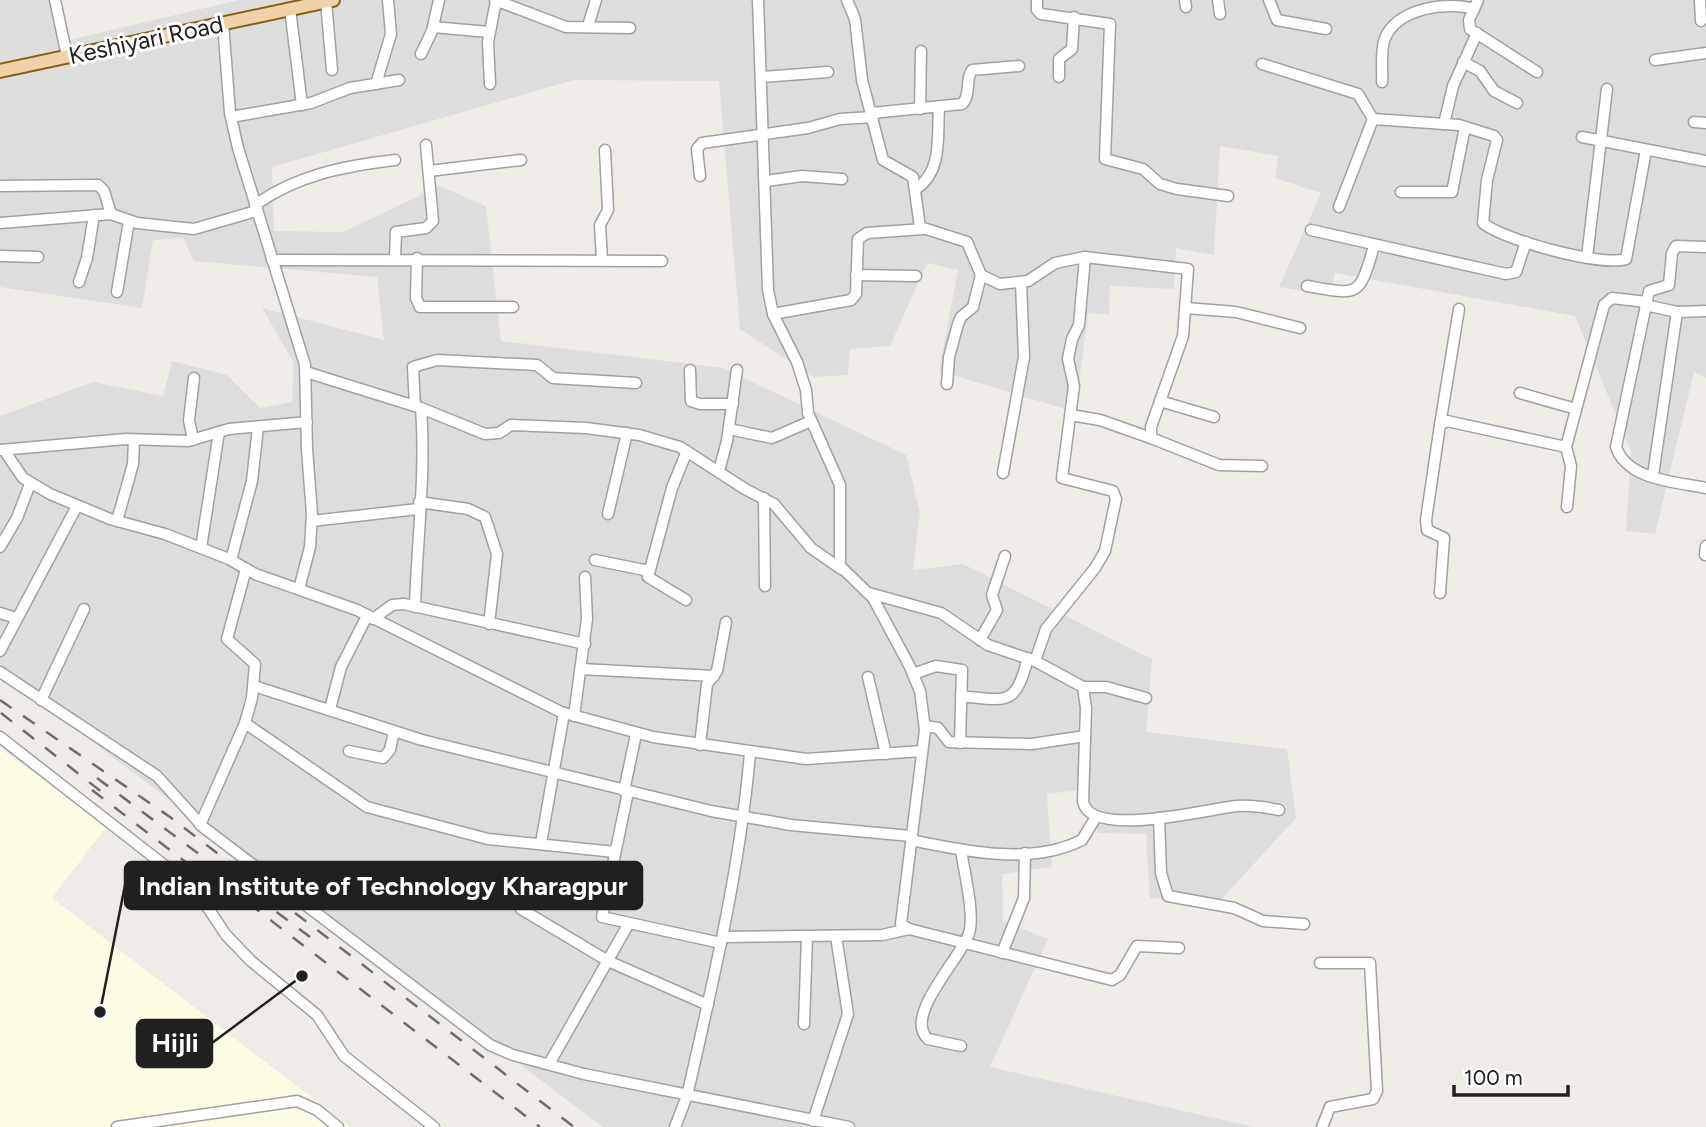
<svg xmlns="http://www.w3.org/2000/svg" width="1706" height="1127" viewBox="0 0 1706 1127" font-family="Figtree,sans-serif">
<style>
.residential{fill:#dedddd}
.education{fill:#fcfbe4}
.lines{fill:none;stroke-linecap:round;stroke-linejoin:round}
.minor-casing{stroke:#a1a1a1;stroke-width:13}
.major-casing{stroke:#8a6012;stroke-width:16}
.minor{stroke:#fff;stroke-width:10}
.major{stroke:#f1d1aa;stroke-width:12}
.rail{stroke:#6e6e6e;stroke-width:2.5;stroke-dasharray:14 14;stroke-linecap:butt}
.labels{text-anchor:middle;stroke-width:6;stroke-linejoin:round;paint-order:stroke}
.street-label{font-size:24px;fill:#202020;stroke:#fff}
.leader{fill:none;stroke:#202020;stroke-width:2.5}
.callout-dot{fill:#202020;stroke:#fff;stroke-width:2.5}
.callout{fill:#202020;stroke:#202020;stroke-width:2.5}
.callout-label{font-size:26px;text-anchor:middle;font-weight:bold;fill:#fff}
</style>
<rect width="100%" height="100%" fill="#efece7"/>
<polygon class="residential" points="0,0 58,0 69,40 239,0 1706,0 1706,378 1694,372 1655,534 1626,531 1631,451 1575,316 1335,273 1330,295 1279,287 1321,193 1275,178 1278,156 1220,146 1214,255 1176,248 1174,289 1110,286 1109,315 1088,313 1075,412 939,371 958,270 927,263 890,346 850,349 848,375 813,377 740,329 719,81 574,80 272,167 274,231 343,232 440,186 486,206 501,341 723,368 906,455 920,513 913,570 963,564 1152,659 1146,732 1287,749 1296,818 1218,903 1150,898 1146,834 1098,833 1087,789 1047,794 1052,867 1002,874 1003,921 1048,939 990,1067 1254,1127 603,1127 0,672 0,416 93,382 163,396 172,361 227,375 260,408 292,402 294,363 262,308 384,340 377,277 194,261 183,238 153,240 142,308 0,287"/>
<polygon class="education" points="0,748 107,826 52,898 350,1127 0,1127"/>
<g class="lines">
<defs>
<g id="minor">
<polyline points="55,0 67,56"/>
<polyline points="495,0 566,27 630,28"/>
<polyline points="758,0 768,290 773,314 797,362 806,390 808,413 840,485 840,566 873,598 910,667 920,691 925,730 901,924 909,929 1112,980 1120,975 1137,946 1179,948"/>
<polyline points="847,0 855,19 862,80 883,160 913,177 920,227 967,242 981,275 1000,284 1028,281 1055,263 1085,257 1188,269 1183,336 1151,427 1151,438 1219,465 1262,466"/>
<polyline points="1037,0 1037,10 1041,14 1110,24 1105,159 1143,169 1160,184 1177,189 1228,196"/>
<polyline points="1185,0 1186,7"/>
<polyline points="1218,0 1220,14"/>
<polyline points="1269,0 1277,20 1326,29"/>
<polyline points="1478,0 1469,20 1470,29 1537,72"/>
<polyline points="1700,0 1701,21"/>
<polyline points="326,1 332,70"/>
<polyline points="290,9 302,105"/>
<polyline points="223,23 230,113 238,148 305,365 307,449 312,514 310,547 299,589"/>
<polyline points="588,26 596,0"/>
<polyline points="433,27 489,32"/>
<polyline points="421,54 432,31 439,0"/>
<polyline points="1655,60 1706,53"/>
<polyline points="1463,62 1480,71 1494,91 1517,103"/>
<path d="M 1262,64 L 1358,94 L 1373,119 L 1459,125 L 1494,136 L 1497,140 L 1487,180 L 1483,223 C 1503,240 1602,267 1626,259 L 1646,150"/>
<polyline points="761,77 828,72"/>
<polyline points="1059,77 1059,59 1072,49 1074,17"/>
<path d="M 1382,82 C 1383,69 1380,50 1385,38 C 1398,8 1447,1 1474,9"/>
<polyline points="376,84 391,34 388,0"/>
<polyline points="490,84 488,42 496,1"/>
<polyline points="920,109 921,51"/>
<path d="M 872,113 L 962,104 C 971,96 965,80 972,70 L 1019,66"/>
<polyline points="231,117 311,103 350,88 399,80"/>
<polyline points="1694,122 1706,123"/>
<polyline points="1444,124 1453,86 1477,33"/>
<polyline points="1582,137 1706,161"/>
<polyline points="429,171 521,160"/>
<polyline points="700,176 697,149 702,143 808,128 840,119 873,117"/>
<polyline points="766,181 802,176 842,179"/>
<polyline points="0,186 98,185 104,191 111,214"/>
<path d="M 916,189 C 943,171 937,137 939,107"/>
<polyline points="1401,192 1452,192 1465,127"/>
<path d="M 255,205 C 297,175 344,166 395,160"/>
<polyline points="1339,207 1373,119"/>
<polyline points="0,223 111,214 137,223 194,229 256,211"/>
<polyline points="1311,230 1506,274 1516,272 1526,242"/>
<path d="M 1706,247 L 1676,246 L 1672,253 L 1669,285 L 1649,291 L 1616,447 C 1627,480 1676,482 1706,488"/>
<polyline points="0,256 38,257"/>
<polyline points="1587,257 1607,89"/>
<polyline points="395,258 396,232 426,228 433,221 426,145"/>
<polyline points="417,258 416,298 420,307 513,307"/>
<polyline points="272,260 662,261"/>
<polyline points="602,260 600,225 608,210 605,150"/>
<polyline points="856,275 916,276"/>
<polyline points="79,282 87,258 94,215"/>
<path d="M 1307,286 C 1359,295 1359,298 1374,246"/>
<polyline points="117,292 129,221"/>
<polyline points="1645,305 1677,312 1706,311"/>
<polyline points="1186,308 1236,312 1300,328"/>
<polyline points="773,314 851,300 856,294 858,239 867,233 924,229"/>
<polyline points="690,370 691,401 700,404 733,404"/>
<polyline points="306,372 421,408 485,434 499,433 511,425 586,428 639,435 680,447 745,489 774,504 811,548 841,569"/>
<polyline points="947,384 949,357 958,324 961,317 973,307 981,275"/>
<polyline points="1520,393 1576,409"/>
<polyline points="1160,401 1214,417"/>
<polyline points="415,406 413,367 437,360 537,365 553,378 636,383"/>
<polyline points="1071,415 1100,420 1151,438"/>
<polyline points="1440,425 1459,309"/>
<polyline points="729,429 772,438 811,421"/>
<polyline points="193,440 189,420 194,378"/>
<polyline points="0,450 126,439 188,441 229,429 307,422"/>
<polyline points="4,450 23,478 50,494 110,519 165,534 229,559 255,574 357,610 561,712 653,737 806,759 922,751"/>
<polyline points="719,471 727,441 737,370"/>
<polyline points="1003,473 1024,357 1021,282"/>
<polyline points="1653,475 1677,312"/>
<polyline points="764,498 765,586"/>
<polyline points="419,502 468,509 485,517 497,554 489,624"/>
<polyline points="1567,507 1571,466 1566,447 1604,305 1612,298 1646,302"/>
<polyline points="608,514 627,433"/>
<polyline points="117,521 133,464 134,440"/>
<polyline points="312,521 418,509"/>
<polyline points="0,547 17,518 30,484"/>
<polyline points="201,548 219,432"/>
<polyline points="1705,555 1706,546"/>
<polyline points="231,560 252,481 258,427"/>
<polyline points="595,560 649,571"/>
<path d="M 869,593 L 941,613 L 988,645 L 1035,661 L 1083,687 L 1086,708 L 1083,802 C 1091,839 1209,809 1236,806 C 1251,805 1265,807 1279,810"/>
<polyline points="1440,593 1444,538 1427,530 1426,520 1440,425 1447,421 1566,447"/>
<polyline points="686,600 648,577 672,488 687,451"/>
<path d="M 415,607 C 417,541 426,474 421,408"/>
<polyline points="0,613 16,618"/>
<polyline points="373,619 392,605 404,604 585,644"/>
<polyline points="980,640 997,610 992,595 1005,556"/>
<polyline points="0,651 77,506"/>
<polyline points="1035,661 1046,629 1095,568 1105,551 1116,499 1113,491 1062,478 1074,386 1068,359 1072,339 1079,325 1085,257"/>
<polyline points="581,669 714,676"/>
<polyline points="0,672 157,776 203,827 490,1045 513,1055 584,1074 849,1127"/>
<polyline points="913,674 936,666 962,670 960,743"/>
<polyline points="868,677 886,754"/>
<polyline points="254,686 422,740 711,811 791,825 911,836"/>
<polyline points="1083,687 1106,687 1146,698"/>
<path d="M 961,696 C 1009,701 1015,706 1028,658"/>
<polyline points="41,700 84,609"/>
<polyline points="330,709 341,667 367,616"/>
<polyline points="574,716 587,619 585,577"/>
<polyline points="245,723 367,807 488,839 615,852"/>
<polyline points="925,726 938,728 949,742 1032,744 1085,736"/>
<polyline points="0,737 196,890 226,935 251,961 317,1015 344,1056 434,1127"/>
<polyline points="700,745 707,684 717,671 726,622"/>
<polyline points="349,751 383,758 390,750 394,731"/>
<polyline points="624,791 636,734"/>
<polyline points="628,792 602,917 721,943"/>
<polyline points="1159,818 1161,873 1168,896 1234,908 1263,921 1304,924"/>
<polyline points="200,825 245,723 252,698 255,664 227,639 246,569"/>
<path d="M 911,840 C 965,851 1031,866 1082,840 L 1096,817"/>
<polyline points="541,843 564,713"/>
<polyline points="521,909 608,961 708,1005"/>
<polyline points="723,937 882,935 909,929"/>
<polyline points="1002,953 1024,898 1025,853"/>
<polyline points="1320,963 1370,963 1377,1091 1373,1099 1330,1107 1322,1127"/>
<polyline points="804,1024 807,937"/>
<path d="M 961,1046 L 928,1039 C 902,1016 963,956 969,933 C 975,915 964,871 961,850"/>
<polyline points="549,1064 628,925"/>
<polyline points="813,1121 848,1014 836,936"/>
<polyline points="117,1127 297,1101 317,1110 338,1127"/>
<path d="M 675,1127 L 687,1096 C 713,982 740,869 750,753"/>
</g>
<polyline id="major" points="0,71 333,0"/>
</defs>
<use href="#minor" class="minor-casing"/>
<use href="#major" class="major-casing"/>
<use href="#minor" class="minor"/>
<use href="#major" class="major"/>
<g class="rail">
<polyline points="0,700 170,817 574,1127"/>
<polyline points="1,713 103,793"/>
<polyline points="97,778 310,937"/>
<polyline points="92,790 231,897"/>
<polyline points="226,886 540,1127"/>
</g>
</g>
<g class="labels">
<g class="street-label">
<text transform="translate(146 40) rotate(-12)" y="8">Keshiyari Road</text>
</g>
</g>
<path class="leader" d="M100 1012L125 885M302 976L212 1043"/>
<g class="callout-dot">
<circle cx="100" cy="1012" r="7"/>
<circle cx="302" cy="976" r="7"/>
</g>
<g class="callout">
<rect x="125" y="862" width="517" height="47" rx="7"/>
<rect x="137" y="1020" width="75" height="47" rx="7"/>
</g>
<g class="callout-label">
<text x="383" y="895">Indian Institute of Technology Kharagpur</text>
<text x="175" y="1052">Hijli</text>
</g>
<path d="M1454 1085v10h114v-10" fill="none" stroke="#202020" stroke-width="3.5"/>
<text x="1464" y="1085" font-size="21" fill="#202020" stroke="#ffffff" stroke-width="5" paint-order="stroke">100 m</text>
</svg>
